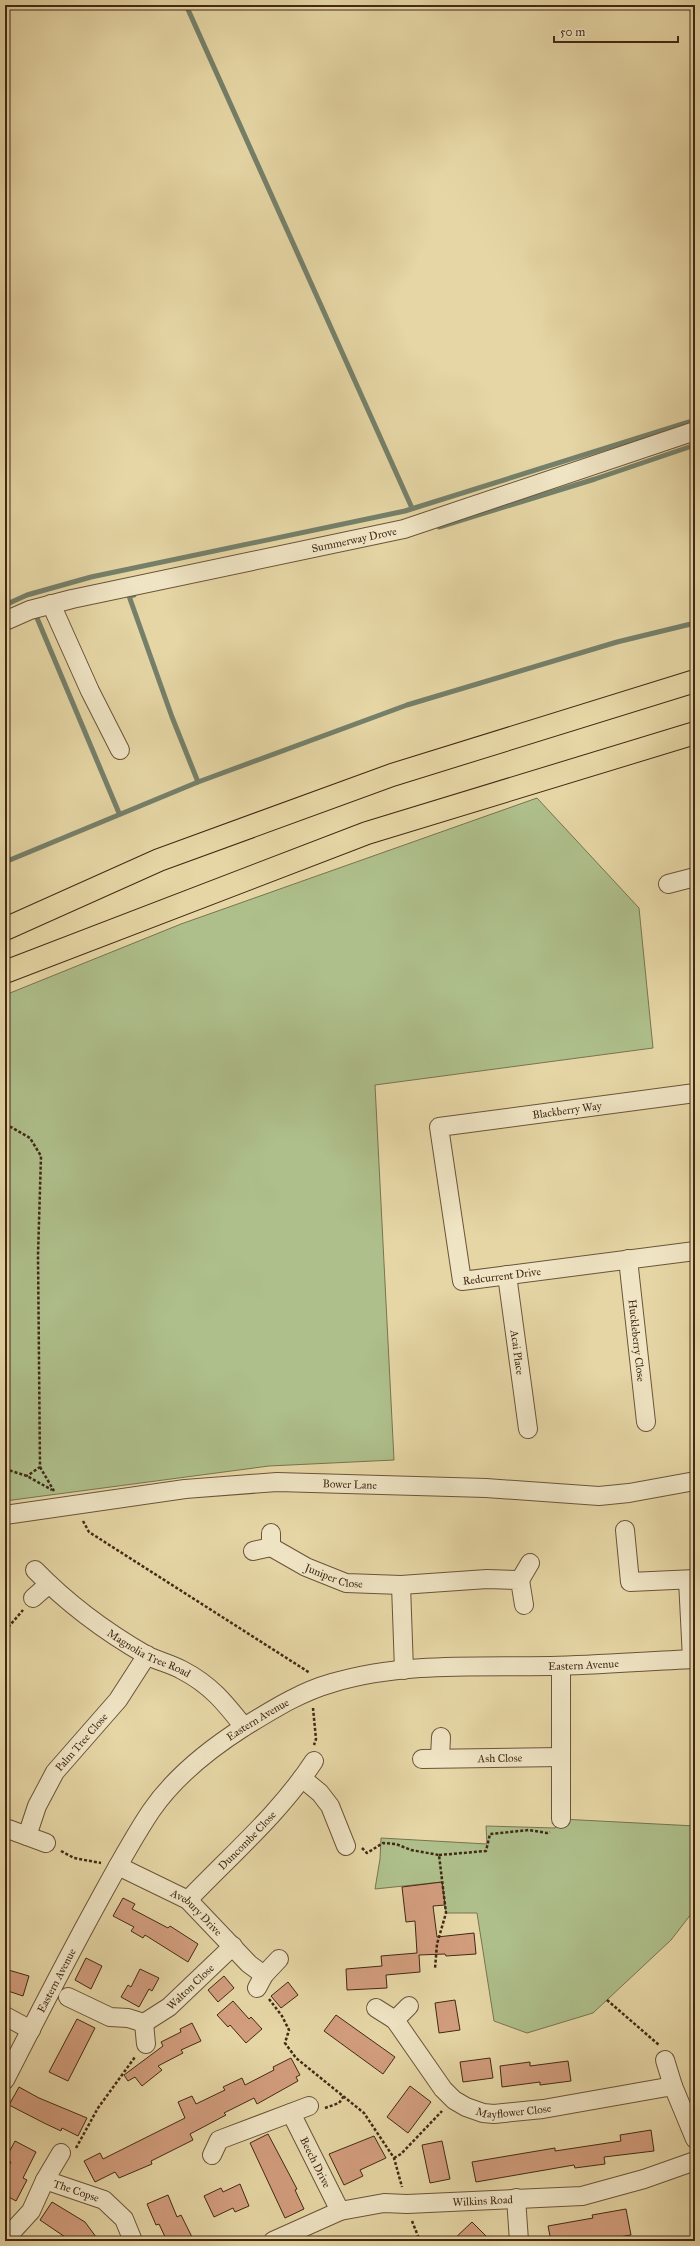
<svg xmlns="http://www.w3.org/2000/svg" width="700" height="2246" viewBox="0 0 700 2246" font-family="'IM FELL Great Primer',serif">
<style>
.green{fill:#aebf8b;stroke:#787450}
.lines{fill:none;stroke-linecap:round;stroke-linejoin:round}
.stream{stroke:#75806a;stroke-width:5}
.building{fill:#d29d7d;stroke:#422915}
.minor-casing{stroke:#6b5439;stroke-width:20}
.highway-casing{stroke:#422915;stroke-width:24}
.path{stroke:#422915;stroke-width:2.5;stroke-dasharray:3 2;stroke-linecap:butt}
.minor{stroke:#efe4c4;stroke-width:18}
.highway{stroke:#e6d6a5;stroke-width:22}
.labels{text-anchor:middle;stroke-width:3;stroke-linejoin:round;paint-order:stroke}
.street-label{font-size:11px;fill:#422915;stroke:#efe4c4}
</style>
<rect width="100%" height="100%" fill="#e6d6a5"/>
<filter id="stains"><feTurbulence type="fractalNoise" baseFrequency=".005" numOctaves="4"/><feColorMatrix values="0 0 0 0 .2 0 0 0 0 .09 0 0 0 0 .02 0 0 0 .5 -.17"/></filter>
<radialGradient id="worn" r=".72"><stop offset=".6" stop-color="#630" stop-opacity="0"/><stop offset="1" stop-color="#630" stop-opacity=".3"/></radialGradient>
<g class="green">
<polygon points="537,798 639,908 653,1048 375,1085 394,1460 269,1466 5,1501 5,995 181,924"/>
<polygon points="561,1819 695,1826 695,1909 671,1940 593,2013 527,2033 494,2021 477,1913 446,1913 442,1882 375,1889 380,1859 381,1838 487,1844 486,1826 555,1828"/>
</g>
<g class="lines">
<g class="stream">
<polyline points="186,5 412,508"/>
<polyline points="439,527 595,479 695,445"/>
<polyline points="134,595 129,596 172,717 198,782"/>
<polyline points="5,605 27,595 91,577 405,511 689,422"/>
<polyline points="37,618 119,813"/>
<polyline points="5,862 198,782 407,705 617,642 695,623"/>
</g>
</g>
<g class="building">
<polygon points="442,1882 445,1905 433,1906 437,1937 474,1933 476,1954 446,1956 445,1954 419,1955 420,1972 386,1975 387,1988 347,1990 346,1969 382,1966 381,1956 417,1953 415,1921 406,1922 402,1887"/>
<polygon points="123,1898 135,1904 132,1909 168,1928 170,1926 198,1944 188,1962 145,1935 143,1938 131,1931 134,1927 113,1916"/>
<polygon points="86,1958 102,1966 91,1989 75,1980"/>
<polygon points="5,1969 29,1976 23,1996 5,1990"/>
<polygon points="140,1969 159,1978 152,1991 149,1989 139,2007 121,1997 128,1985 131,1987"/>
<polygon points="224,1976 234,1988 218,2002 208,1990"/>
<polygon points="288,1982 298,1995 281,2008 271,1996"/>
<polygon points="455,2000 460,2030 439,2033 435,2003"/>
<polygon points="233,2001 249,2019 251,2017 262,2029 246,2043 230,2025 228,2027 217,2015"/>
<polygon points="336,2015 395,2057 383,2074 324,2031"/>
<polygon points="77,2019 95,2028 68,2081 49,2072"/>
<polygon points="192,2023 201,2041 181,2050 183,2053 158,2066 162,2070 142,2086 135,2077 128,2081 124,2075 163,2046 161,2042 181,2032 180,2029"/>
<polygon points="291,2058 300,2075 296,2077 298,2081 257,2104 254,2098 224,2113 226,2115 190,2134 193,2140 151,2161 152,2164 119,2178 115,2172 95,2182 84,2161 100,2153 103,2159 185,2118 178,2102 192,2096 196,2104 225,2090 223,2087 242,2078 245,2085 274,2070 273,2067"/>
<polygon points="490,2058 493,2078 463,2082 460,2062"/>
<polygon points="568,2061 571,2081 540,2085 540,2082 502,2087 500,2066 530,2062 530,2066"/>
<polygon points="410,2086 431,2102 408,2133 387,2117"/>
<polygon points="19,2087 39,2098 87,2118 78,2136 62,2128 61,2131 44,2123 9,2105"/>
<polygon points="651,2130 654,2151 604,2157 605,2164 575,2168 574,2165 476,2182 472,2162 555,2148 555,2151 621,2141 620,2135"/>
<polygon points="268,2134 297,2189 295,2190 304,2209 285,2218 250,2143"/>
<polygon points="374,2136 386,2158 360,2170 363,2176 344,2185 329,2154"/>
<polygon points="15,2141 36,2152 23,2178 27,2180 16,2201 5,2195 5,2173 11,2162 5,2160"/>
<polygon points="442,2141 450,2179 430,2183 422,2145"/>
<polygon points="240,2184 249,2206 235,2212 233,2208 214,2217 204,2196 221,2188 223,2192"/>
<polygon points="168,2195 177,2217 181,2215 194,2241 167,2241 159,2224 156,2225 147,2204"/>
<polygon points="52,2202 85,2222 99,2241 71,2241 40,2220"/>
<polygon points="626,2209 631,2235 596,2241 551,2241 548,2226 593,2218 592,2215"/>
<polygon points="472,2222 491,2241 452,2241"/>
</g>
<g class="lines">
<defs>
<g id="minor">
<polyline points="51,604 90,691 120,750"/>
<path id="s1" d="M 5,621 L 30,610 L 72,599 L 404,529 L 695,431"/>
<polyline points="668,884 695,877"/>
<path id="s2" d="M 695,1093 L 439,1127 L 462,1281 L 695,1251"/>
<path id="s3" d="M 628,1259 L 646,1422"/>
<path id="s4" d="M 507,1275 L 528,1429"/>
<path id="s5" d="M 5,1515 L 185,1489 L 277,1482 L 486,1488 L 599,1496 L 629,1493 L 695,1481"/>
<polyline points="625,1530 630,1582 695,1579"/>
<path id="s6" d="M 271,1533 L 271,1547 L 306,1567 L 346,1583 L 401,1585 L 487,1579 L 520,1580 L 524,1605"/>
<polyline points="253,1551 271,1547"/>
<path id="s7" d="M 35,1570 C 67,1603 106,1632 146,1655 C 158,1661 171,1664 182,1670 C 211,1685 225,1703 244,1727"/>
<polyline points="520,1580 530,1563"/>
<polyline points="688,1580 692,1659"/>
<polyline points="401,1585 404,1670"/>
<polyline points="33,1598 49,1584"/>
<polyline points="561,1666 561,1819"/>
<polyline points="440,1757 441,1737"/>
<path id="s8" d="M 422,1759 L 561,1757"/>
<polyline points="302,1778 320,1793 330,1806 346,1846"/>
<polyline points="8,1829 46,1843"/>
<path id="s9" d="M 27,1836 L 37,1806 L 55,1772 L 118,1700 L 147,1655"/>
<path id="s10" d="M 118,1866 L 188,1900 L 249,1964 L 264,1975"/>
<path id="s11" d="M 188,1900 C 231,1855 280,1813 314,1761"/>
<polyline points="257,1988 264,1975 279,1959"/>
<polyline points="68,1997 110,2017 128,2018 144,2023"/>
<path id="s12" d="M 409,2006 L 395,2020 L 443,2089 L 454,2100 L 466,2107 L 483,2113 L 494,2114 L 543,2109 L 673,2086 L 695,2139"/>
<polyline points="376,2008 395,2020"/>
<polyline points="5,2016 31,2030"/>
<path id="s13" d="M 144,2023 L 169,2007 L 233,1946"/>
<polyline points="144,2023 146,2044"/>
<polyline points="665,2060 673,2086"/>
<path id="s14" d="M 5,2080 C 35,2021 65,1962 97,1904 C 114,1873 131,1841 151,1811 C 175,1776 208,1750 244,1727 C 272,1710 300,1692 332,1683 C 402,1662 479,1667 551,1666 C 599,1665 647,1661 695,1659"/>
<path id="s15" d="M 291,2113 L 340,2211"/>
<polyline points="212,2155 219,2140 309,2106"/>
<path id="s16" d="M 45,2180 L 104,2200 L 124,2219 L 133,2241"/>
<polyline points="516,2198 519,2241"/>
<polyline points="6,2241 9,2235 31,2211 45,2180 61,2153"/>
<path id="s17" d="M 273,2241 L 340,2211 L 384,2203 L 407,2204 L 582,2196 L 644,2179 L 695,2161"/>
</g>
<g id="highway">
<polyline points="5,929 159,860 392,775 695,681"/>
<polyline points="5,972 367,833 695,733"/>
</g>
</defs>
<use href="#minor" class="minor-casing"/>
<use href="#highway" class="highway-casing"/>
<g class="path">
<polyline points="5,1129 11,1127 30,1138 41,1156 38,1255 40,1467 27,1476"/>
<polyline points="40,1467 54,1491"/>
<polyline points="5,1469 27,1476 52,1490"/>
<polyline points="83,1521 89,1532 310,1673"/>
<polyline points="5,1631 23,1610"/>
<polyline points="313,1708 316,1739 314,1745"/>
<polyline points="362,1848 367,1853 383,1843 396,1844 411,1850 439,1855 446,1913 437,1944 435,1969"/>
<polyline points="61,1851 74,1858 101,1863"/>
<polyline points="439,1855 486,1851 490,1834 529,1830 547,1833 550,1832"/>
<polyline points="269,1999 282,2016 289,2030 285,2043 296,2058 364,2113 394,2158 402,2187"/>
<polyline points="607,2000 659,2045"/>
<polyline points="325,2108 339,2103 344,2096"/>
<polyline points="76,2148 98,2108 135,2057"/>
<polyline points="394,2158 401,2154 442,2111"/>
<polyline points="412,2221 420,2241"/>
</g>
<use href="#minor" class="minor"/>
<use href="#highway" class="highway"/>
</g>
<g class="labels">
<g class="street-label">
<text dy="4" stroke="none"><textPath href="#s1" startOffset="359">Summerway Drove</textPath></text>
<text transform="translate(567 1110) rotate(-8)" y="4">Blackberry Way</text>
<text dy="4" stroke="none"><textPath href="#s2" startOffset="454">Redcurrent Drive</textPath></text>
<text dy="4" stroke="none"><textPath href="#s3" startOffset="82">Huckleberry Close</textPath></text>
<text dy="4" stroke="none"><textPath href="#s4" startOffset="78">Acai Place</textPath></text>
<text dy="4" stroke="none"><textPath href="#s5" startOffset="347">Bower Lane</textPath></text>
<text dy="4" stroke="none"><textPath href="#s6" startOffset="84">Juniper Close</textPath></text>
<text dy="4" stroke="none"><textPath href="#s7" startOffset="142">Magnolia Tree Road</textPath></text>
<text dy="4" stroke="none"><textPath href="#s14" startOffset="784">Eastern Avenue</textPath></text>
<text dy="4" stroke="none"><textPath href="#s14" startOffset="448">Eastern Avenue</textPath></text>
<text dy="4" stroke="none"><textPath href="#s9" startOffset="110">Palm Tree Close</textPath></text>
<text dy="4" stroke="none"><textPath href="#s8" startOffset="78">Ash Close</textPath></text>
<text dy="4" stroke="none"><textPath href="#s11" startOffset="84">Duncombe Close</textPath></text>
<text dy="4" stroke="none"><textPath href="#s10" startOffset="92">Avebury Drive</textPath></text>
<text dy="4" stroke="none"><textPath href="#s14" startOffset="112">Eastern Avenue</textPath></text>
<text dy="4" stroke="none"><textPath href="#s13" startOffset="59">Walton Close</textPath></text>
<text dy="4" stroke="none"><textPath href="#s12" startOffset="182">Mayflower Close</textPath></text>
<text dy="4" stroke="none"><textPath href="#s15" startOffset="55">Beech Drive</textPath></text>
<text dy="4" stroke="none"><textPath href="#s16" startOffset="33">The Copse</textPath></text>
<text dy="4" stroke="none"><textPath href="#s17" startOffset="217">Wilkins Road</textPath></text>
</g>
</g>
<rect width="700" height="2246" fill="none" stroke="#e6d6a5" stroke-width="20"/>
<rect x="6" y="6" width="688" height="2234" fill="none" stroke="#422915" stroke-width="2"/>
<rect x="10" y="10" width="680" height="2226" fill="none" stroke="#422915"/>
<path d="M554 36v6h124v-6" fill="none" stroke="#422915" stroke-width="2"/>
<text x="560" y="36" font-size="12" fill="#422915" stroke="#efe4c4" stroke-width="3" paint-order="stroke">50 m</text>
<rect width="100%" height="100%" filter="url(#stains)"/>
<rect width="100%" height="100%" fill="url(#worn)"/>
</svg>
